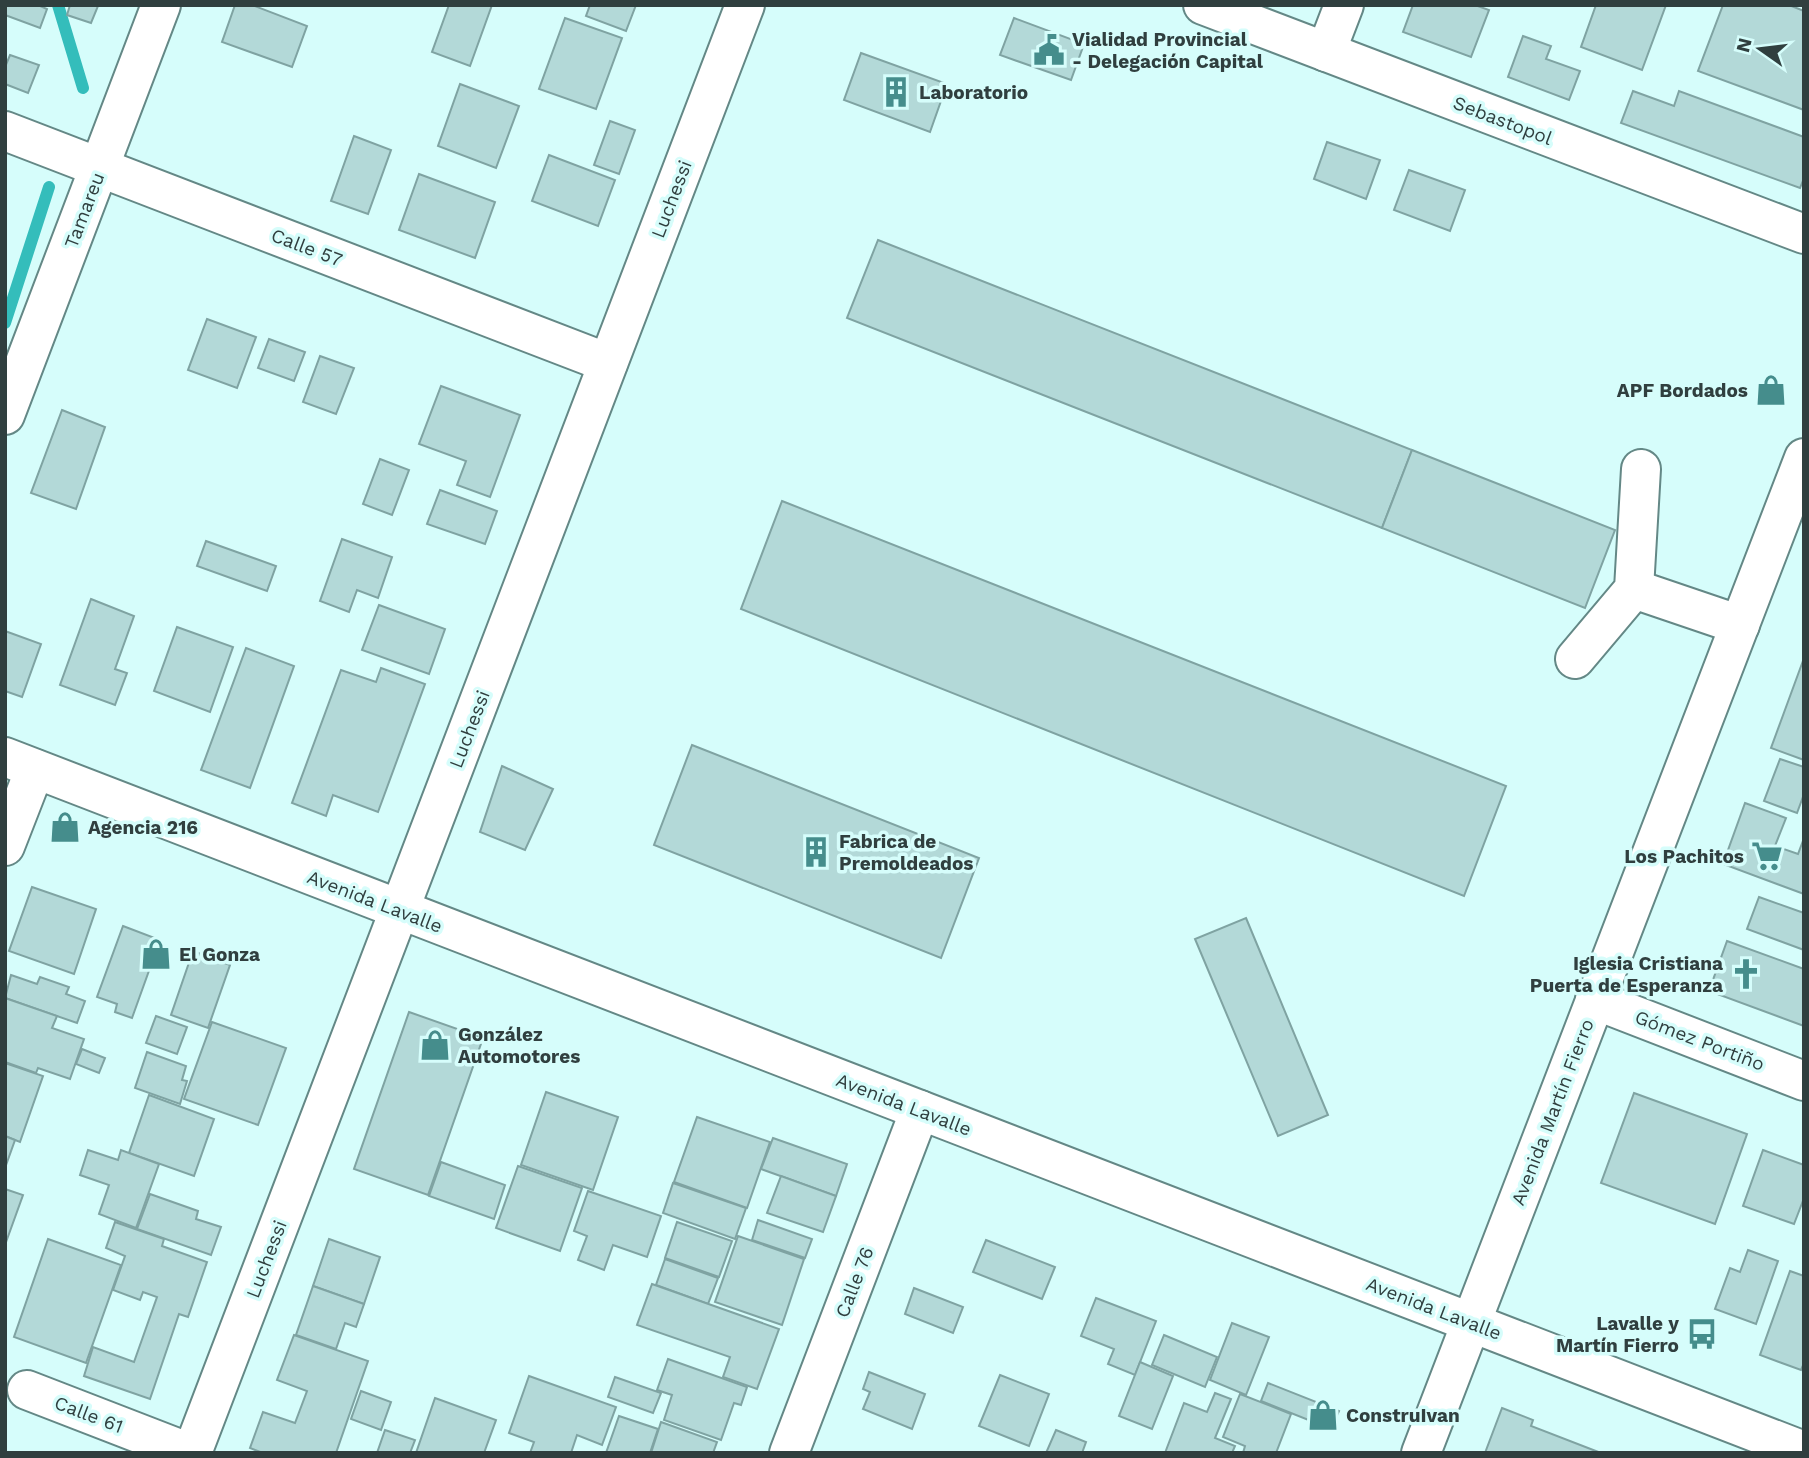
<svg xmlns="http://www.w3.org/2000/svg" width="1809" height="1458" viewBox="0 0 1809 1458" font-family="'Work Sans',sans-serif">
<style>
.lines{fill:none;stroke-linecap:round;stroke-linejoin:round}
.stream{stroke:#34bdbb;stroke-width:12}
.building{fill:#b3d9d8;stroke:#7fa3a2;stroke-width:2}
.minor-casing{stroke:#648886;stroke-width:42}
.major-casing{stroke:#648886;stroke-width:42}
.minor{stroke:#fff;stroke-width:38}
.major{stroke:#fff;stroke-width:38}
.labels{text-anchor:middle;stroke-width:7;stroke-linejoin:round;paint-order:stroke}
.poi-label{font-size:19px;font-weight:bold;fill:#303f3f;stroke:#d6fdfb;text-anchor:start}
.street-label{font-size:19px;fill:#303f3f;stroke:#d6fdfb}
</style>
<rect width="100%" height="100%" fill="#d6fdfb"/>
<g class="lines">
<g class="stream">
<polyline points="58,5 83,88"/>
<polyline points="5,323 49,187"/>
</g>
</g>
<g class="building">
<polygon points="5,5 38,5 47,9 40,28 5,15"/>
<polygon points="70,5 98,6 91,23 67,15"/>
<polygon points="235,5 252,5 307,26 292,67 222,42"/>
<polygon points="449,5 492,5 470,66 432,52"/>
<polygon points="590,5 636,5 626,31 586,16"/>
<polygon points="1413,5 1475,5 1489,10 1471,57 1403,32"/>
<polygon points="1596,5 1666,5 1642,70 1581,47"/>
<polygon points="1723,5 1789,5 1804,11 1804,110 1698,71"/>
<polygon points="565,18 622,38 596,109 539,89"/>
<polygon points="1014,18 1084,44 1071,80 1000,55"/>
<polygon points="1523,36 1551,46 1546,59 1580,71 1569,100 1508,77"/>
<polygon points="861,53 947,84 930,132 844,100"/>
<polygon points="10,55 39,65 28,93 5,84 5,67"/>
<polygon points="460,84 519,106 496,168 438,146"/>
<polygon points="1633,91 1674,106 1679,91 1804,137 1804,178 1800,188 1621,123"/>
<polygon points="610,121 635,130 619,174 594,165"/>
<polygon points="354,136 391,150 368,214 331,201"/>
<polygon points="1327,142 1380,160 1366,199 1314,179"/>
<polygon points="549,155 615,180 598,226 532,201"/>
<polygon points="1409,170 1465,190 1450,231 1394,210"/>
<polygon points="419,174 495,202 475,258 399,230"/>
<polygon points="878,240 1412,450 1382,528 847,318"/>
<polygon points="207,319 256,337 237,388 188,370"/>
<polygon points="269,339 305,352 294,381 258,368"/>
<polygon points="320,356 354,368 336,414 303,402"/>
<polygon points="441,386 520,415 490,497 457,485 466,461 419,444"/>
<polygon points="62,410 105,427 76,509 31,493"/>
<polygon points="1412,450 1615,530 1585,608 1382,528"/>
<polygon points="380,459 409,470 392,515 363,504"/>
<polygon points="440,490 497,511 485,544 427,524"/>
<polygon points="782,501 1506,786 1464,896 741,609"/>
<polygon points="342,539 392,557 378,598 357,590 349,612 320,601"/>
<polygon points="206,541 276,566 267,591 197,566"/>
<polygon points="91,599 134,616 115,669 127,673 115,705 60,685"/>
<polygon points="379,605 445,629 429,674 362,650"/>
<polygon points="177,627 233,647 210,712 154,691"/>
<polygon points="5,631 41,644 22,697 5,691"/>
<polygon points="246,648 294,666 250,788 201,770"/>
<polygon points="1804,658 1804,760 1771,748"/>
<polygon points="381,668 425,684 378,812 333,795 326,816 292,803 341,670 376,682"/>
<polygon points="692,745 979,858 941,958 654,845"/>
<polygon points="1780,759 1804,767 1804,794 1797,813 1764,801"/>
<polygon points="502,766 553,789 525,850 480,832"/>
<polygon points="1745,803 1786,818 1775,846 1798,854 1804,838 1804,894 1723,864"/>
<polygon points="32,887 96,909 74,974 9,951"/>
<polygon points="1759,897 1804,913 1804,950 1747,929"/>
<polygon points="1246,918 1328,1115 1278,1136 1195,939"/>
<polygon points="123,926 160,940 132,1018 115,1012 117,1004 97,997"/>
<polygon points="1727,941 1804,969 1804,1026 1709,991"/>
<polygon points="193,951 230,965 208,1028 171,1015"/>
<polygon points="11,975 37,984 40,977 69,987 66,994 85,1001 77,1023 5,998"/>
<polygon points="5,998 57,1016 52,1028 84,1039 70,1079 38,1068 36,1073 5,1062"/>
<polygon points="409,1012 483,1038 428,1195 354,1169"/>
<polygon points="156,1016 187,1027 177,1054 146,1043"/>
<polygon points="212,1022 286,1048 258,1125 184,1099"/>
<polygon points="82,1049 105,1058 99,1073 76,1064"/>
<polygon points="147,1052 186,1066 182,1080 187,1081 180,1104 135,1088"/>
<polygon points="5,1063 43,1076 20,1142 5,1136"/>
<polygon points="546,1092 618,1117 593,1190 521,1165"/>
<polygon points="1634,1093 1747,1134 1715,1224 1601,1183"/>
<polygon points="149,1095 214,1119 194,1176 129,1153"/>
<polygon points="697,1117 770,1142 747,1208 674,1182"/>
<polygon points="5,1136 15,1140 5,1168"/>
<polygon points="773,1138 847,1164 836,1196 761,1169"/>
<polygon points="88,1150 118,1160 121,1150 159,1164 136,1228 99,1214 109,1185 80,1175"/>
<polygon points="1763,1150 1804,1165 1804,1198 1794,1224 1743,1206"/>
<polygon points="441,1162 505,1185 494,1219 429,1196"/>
<polygon points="518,1166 582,1188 560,1251 496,1228"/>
<polygon points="781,1176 836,1196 823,1232 767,1213"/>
<polygon points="673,1183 746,1208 735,1239 663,1213"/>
<polygon points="5,1189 23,1195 5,1245"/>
<polygon points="588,1191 661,1216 647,1257 613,1245 604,1270 578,1260 587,1236 574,1231"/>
<polygon points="150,1194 198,1211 196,1219 221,1227 211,1255 137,1229"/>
<polygon points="758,1220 812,1239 805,1258 752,1240"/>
<polygon points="115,1222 164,1239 162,1246 207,1262 188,1317 179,1314 150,1399 84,1376 93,1347 134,1362 157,1297 143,1292 140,1300 113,1290 125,1256 106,1248"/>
<polygon points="677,1222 732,1241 719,1277 665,1258"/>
<polygon points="738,1236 804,1259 782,1325 715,1302"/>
<polygon points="48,1239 121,1265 86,1363 14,1337"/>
<polygon points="329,1239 380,1257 364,1304 313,1286"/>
<polygon points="986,1240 1055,1267 1042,1299 973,1272"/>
<polygon points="1748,1250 1778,1261 1756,1324 1715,1309 1730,1268 1740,1272"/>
<polygon points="665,1259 718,1278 708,1304 656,1285"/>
<polygon points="1790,1271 1804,1276 1804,1363 1801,1370 1760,1355"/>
<polygon points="652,1284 779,1329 757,1389 723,1377 730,1357 637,1325"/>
<polygon points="313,1286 364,1304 356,1327 345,1323 336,1349 296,1335"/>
<polygon points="914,1288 963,1307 953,1333 905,1314"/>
<polygon points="1096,1298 1156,1321 1135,1375 1108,1364 1114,1349 1081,1336"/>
<polygon points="1232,1323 1269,1337 1246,1395 1210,1380"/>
<polygon points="294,1335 368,1361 336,1453 263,1453 250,1448 263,1412 295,1423 307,1391 277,1380"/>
<polygon points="1164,1335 1217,1357 1205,1387 1152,1365"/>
<polygon points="668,1359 747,1387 741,1405 734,1403 721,1440 664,1420 672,1395 657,1390"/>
<polygon points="1140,1362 1173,1376 1152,1429 1119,1416"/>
<polygon points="869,1372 925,1394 912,1429 863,1409 870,1392 863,1389"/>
<polygon points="1000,1375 1049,1394 1029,1446 979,1426"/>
<polygon points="529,1376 616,1407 602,1445 577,1435 571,1453 530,1453 534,1442 509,1433"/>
<polygon points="615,1377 661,1393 653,1413 608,1397"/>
<polygon points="1268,1383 1339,1411 1331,1429 1261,1401"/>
<polygon points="361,1391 391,1402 381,1430 351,1419"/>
<polygon points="1215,1393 1231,1399 1215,1438 1235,1446 1232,1453 1165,1453 1184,1403 1207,1412"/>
<polygon points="1240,1394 1291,1414 1276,1453 1243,1453 1245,1446 1223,1437"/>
<polygon points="435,1398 496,1420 484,1453 416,1453"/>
<polygon points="1502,1408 1533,1420 1531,1426 1601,1453 1485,1453"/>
<polygon points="619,1416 658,1429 650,1453 606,1453"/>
<polygon points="661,1422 717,1442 713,1453 651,1453"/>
<polygon points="385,1430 415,1440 410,1453 377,1453"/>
<polygon points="1056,1430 1086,1442 1082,1453 1046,1453"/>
</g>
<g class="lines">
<defs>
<g id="minor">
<polyline points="1203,5 1804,234"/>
<polyline points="1326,52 1344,5"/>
<polyline points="5,131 608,363"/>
<polyline points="5,415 161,5"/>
<polyline points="1634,589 1740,625"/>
<polyline points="1575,659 1634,589 1641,469"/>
<polyline points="5,846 35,769"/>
<polyline points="1595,1000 1804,1081"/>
<polyline points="27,1390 190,1453"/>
<polyline points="192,1453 745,5"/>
<polyline points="789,1453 920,1110"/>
</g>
<g id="major">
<polyline points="5,757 1804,1451"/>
<polyline points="1421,1453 1804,458"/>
</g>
</defs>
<use href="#minor" class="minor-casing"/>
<use href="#major" class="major-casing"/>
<use href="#minor" class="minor"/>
<use href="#major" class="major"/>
</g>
<defs>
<symbol id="civic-bare" viewBox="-9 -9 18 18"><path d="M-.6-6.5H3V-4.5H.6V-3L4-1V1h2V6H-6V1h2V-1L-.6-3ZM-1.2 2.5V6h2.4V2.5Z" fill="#458d8c" stroke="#d6fdfb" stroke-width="2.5" paint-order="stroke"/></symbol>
<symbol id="building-bare" viewBox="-9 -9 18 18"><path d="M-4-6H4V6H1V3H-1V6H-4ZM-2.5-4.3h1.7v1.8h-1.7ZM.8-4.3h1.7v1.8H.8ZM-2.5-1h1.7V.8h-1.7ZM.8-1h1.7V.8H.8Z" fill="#458d8c" stroke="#d6fdfb" stroke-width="2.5" paint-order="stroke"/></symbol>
<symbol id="shop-bare" viewBox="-9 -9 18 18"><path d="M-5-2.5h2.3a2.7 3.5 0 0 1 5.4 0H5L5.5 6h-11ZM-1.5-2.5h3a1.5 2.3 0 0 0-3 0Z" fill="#458d8c" stroke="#d6fdfb" stroke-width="2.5" paint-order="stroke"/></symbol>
<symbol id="supermarket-bare" viewBox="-9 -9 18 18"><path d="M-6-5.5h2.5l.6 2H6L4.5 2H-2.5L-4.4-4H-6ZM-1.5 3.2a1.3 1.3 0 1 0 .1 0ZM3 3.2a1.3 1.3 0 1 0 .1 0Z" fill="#458d8c" stroke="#d6fdfb" stroke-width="2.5" paint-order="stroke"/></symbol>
<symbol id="church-bare" viewBox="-9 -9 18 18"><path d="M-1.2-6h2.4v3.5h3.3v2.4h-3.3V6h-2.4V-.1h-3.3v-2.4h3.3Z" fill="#458d8c" stroke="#d6fdfb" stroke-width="2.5" paint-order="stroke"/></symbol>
<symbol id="bus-bare" viewBox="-9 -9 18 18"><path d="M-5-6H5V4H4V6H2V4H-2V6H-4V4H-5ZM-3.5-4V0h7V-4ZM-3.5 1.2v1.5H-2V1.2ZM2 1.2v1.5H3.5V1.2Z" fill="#458d8c" stroke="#d6fdfb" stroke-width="2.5" paint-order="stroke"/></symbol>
</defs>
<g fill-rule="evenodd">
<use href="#civic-bare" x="1027" y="28" width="44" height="44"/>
<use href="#building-bare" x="874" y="70" width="44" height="44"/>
<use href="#shop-bare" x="1749" y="368" width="44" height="44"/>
<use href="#shop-bare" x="43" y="805" width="44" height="44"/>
<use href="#building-bare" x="794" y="830" width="44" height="44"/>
<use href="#supermarket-bare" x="1745" y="834" width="44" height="44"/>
<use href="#shop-bare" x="134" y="932" width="44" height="44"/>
<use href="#church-bare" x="1724" y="952" width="44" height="44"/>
<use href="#shop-bare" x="413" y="1023" width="44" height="44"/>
<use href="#bus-bare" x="1680" y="1312" width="44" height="44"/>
<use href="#shop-bare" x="1301" y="1393" width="44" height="44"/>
</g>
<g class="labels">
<g class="poi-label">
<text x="1072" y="46">Vialidad Provincial<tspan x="1072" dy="22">- Delegación Capital</tspan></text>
<text x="919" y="99">Laboratorio</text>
<text x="1748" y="397" text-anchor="end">APF Bordados</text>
<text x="88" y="834">Agencia 216</text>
<text x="839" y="848">Fabrica de<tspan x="839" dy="22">Premoldeados</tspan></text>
<text x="1744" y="863" text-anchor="end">Los Pachitos</text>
<text x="179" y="961">El Gonza</text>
<text x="1723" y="970" text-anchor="end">Iglesia Cristiana<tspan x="1723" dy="22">Puerta de Esperanza</tspan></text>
<text x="458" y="1041">González<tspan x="458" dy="22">Automotores</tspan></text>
<text x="1679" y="1330" text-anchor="end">Lavalle y<tspan x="1679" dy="22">Martín Fierro</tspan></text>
<text x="1346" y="1422">ConstruIvan</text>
</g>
<g class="street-label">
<text transform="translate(1503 120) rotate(21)" y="7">Sebastopol</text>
<text transform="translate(671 199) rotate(-69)" y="7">Luchessi</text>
<text transform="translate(84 210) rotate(-69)" y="7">Tamareu</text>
<text transform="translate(307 247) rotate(21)" y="7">Calle 57</text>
<text transform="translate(469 729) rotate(-69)" y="7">Luchessi</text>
<text transform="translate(375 901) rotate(21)" y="7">Avenida Lavalle</text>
<text transform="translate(1700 1040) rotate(21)" y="7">Gómez Portiño</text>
<text transform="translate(904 1104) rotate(21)" y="7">Avenida Lavalle</text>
<text transform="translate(1552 1112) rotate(-69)" y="7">Avenida Martín Fierro</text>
<text transform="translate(266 1259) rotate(-69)" y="7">Luchessi</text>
<text transform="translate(854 1282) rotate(-69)" y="7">Calle 76</text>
<text transform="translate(1434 1308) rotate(21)" y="7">Avenida Lavalle</text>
<text transform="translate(89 1414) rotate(21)" y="7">Calle 61</text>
</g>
</g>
<rect width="1809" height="1458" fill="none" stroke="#303f3f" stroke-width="14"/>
<g transform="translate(1760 49) rotate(284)" stroke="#d6fdfb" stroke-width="5" paint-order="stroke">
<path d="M0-5L12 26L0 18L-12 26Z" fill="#303f3f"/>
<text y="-10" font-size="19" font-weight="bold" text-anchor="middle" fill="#303f3f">N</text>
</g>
</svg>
